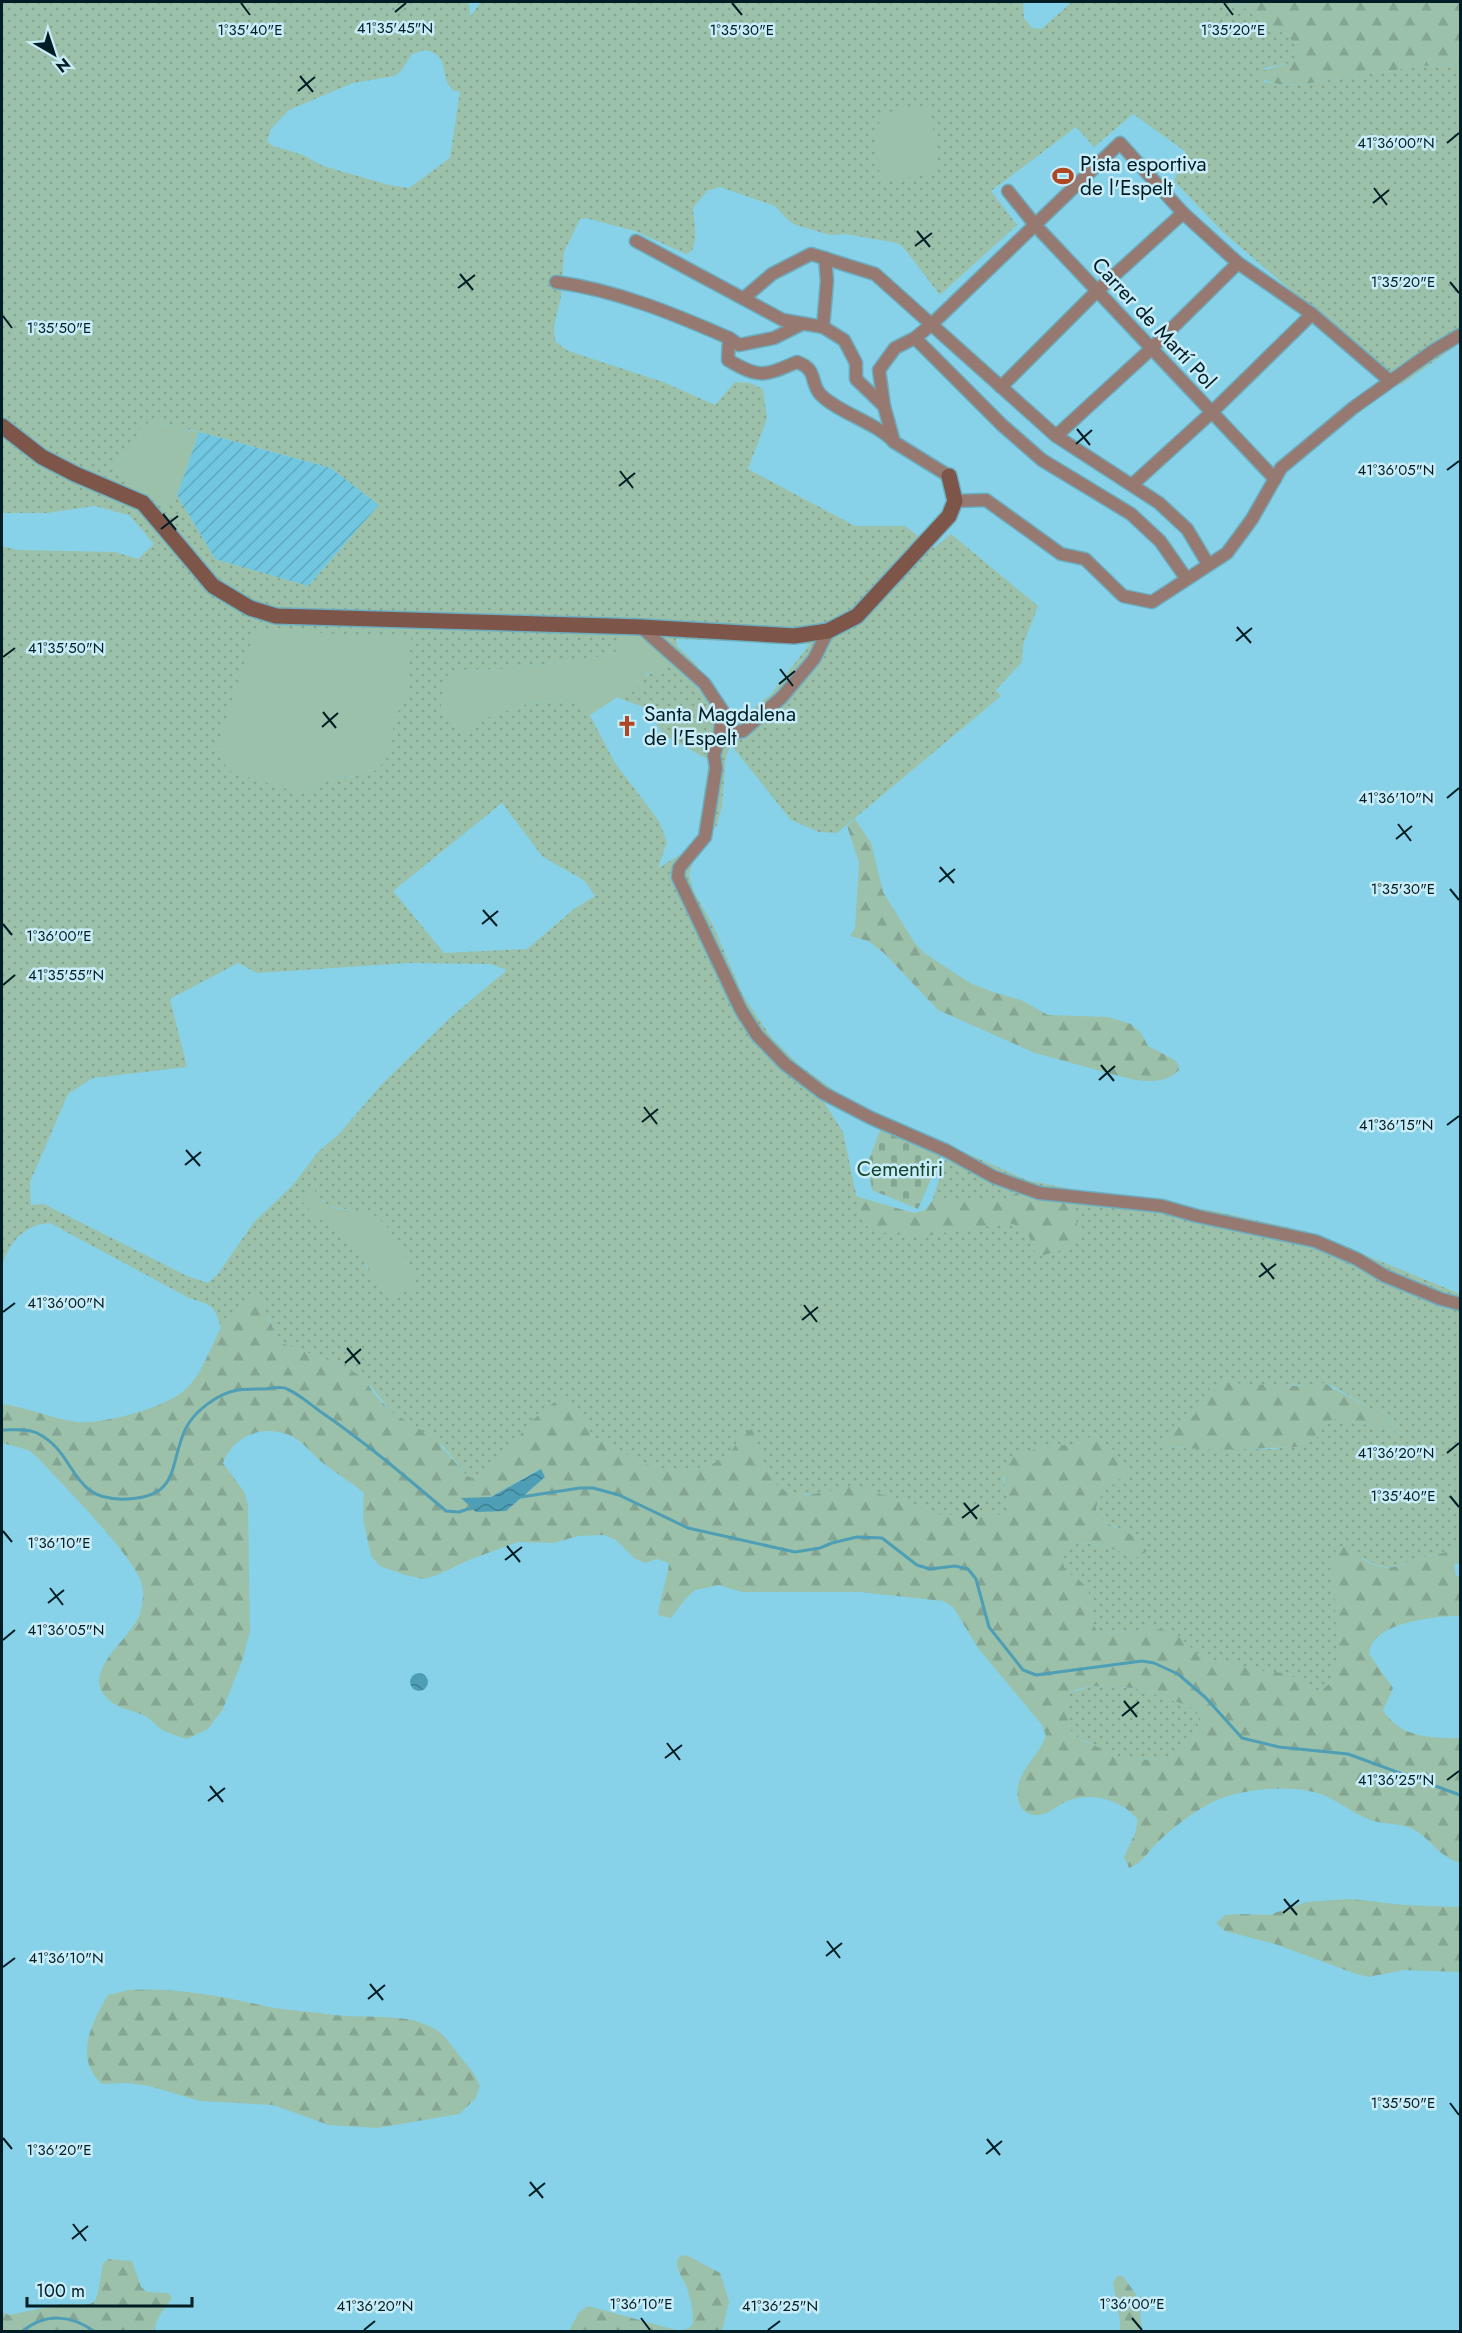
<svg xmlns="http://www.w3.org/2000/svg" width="1462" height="2333" viewBox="0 0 1462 2333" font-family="Jost,sans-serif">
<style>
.industrial{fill:url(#industrial-furrows)}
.grass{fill:url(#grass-dots);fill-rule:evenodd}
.forest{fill:url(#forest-firs);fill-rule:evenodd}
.cemetery{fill:url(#cemetery-stones)}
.garden{fill:#9bc1aa}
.water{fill:url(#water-waves)}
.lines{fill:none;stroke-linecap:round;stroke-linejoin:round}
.stream{stroke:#4e9eb5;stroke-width:3}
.street-casing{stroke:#6caec1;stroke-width:15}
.secondary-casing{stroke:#6caec1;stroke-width:18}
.street{stroke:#967a71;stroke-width:12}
.secondary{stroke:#7d5549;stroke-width:15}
.ticks{fill:none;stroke:#001d25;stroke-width:2}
.labels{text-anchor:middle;stroke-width:5;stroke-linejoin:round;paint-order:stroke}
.poi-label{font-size:21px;fill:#001d25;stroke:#c9edf8;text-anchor:start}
.street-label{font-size:21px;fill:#001d25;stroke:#c9edf8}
.park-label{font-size:21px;fill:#14462d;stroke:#c9edf8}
.ticks-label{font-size:15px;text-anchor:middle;fill:#001d25;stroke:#c9edf8;stroke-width:5;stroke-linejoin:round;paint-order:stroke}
</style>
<defs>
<pattern id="industrial-furrows" width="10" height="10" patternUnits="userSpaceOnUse" patternTransform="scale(1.5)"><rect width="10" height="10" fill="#71c7e0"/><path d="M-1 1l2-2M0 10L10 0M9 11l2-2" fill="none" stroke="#60aac0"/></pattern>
<pattern id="grass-dots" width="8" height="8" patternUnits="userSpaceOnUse" patternTransform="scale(1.5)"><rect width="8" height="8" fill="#9bc1aa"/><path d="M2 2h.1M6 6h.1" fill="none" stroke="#84a592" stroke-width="1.8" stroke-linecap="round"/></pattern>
<pattern id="forest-firs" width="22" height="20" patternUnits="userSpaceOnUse" patternTransform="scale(1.5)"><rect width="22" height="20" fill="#9bc1aa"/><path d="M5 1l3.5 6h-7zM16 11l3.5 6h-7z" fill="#84a592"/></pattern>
<pattern id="cemetery-stones" width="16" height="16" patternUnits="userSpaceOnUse" patternTransform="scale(1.5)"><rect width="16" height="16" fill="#9bc1aa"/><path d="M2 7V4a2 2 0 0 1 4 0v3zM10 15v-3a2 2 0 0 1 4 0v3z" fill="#84a592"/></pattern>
<pattern id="water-waves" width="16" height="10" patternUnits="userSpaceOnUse" patternTransform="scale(1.5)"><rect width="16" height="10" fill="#4e9eb5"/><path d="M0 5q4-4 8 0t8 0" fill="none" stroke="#3e8093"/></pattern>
</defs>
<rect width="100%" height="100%" fill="#87d2e8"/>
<polygon class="industrial" points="199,432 331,468 379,505 308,586 215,559 177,495"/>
<g class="grass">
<path d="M 2,2 L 469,2 L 470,17 L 481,2 L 1023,2 L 1024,18 L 1032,28 L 1041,29 L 1072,2 L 1235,2 L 1286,35 L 1295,43 L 1299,55 L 1290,63 L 1265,68 L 1264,82 L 1290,85 L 1304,84 L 1420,66 L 1460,64 L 1460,343 L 1401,385 L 1224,233 L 1174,181 L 1186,152 L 1133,114 L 1094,147 L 1076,127 L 991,191 L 1017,225 L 940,295 L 903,247 L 897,243 L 845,234 L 830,235 L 796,225 L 790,222 L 775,206 L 720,187 L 707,191 L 693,208 C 694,224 698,236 692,251 L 686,254 L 635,231 L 586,218 L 580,219 L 564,252 L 561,296 L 554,326 L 555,341 L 568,351 L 663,382 L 715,405 L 735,382 L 750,383 L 763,389 L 767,419 L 748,469 L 855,526 L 905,526 L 934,548 L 951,534 L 1038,606 L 1023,645 L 1022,662 L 996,690 L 1001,696 L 837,833 L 819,832 L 791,820 L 731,745 L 726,756 L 722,806 L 717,825 L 696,854 L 689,874 L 694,892 L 713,925 L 743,995 L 771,1037 L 799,1065 L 851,1102 L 1027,1180 L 1071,1189 L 1215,1211 L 1309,1232 L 1460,1294 L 1460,1548 C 1447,1553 1433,1554 1420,1558 C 1394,1566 1389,1574 1363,1558 L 1334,1570 C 1336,1595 1344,1662 1330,1683 C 1328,1686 1323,1689 1320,1692 L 1286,1673 L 1261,1671 L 1210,1659 L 1198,1654 L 1178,1636 L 1152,1628 L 1098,1635 C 1095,1627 1092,1620 1091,1612 C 1090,1604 1091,1597 1087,1589 C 1077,1571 1058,1580 1064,1548 C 1081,1540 1096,1544 1113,1549 L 1119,1528 L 1096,1518 C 1095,1501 1103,1489 1118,1481 L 1113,1450 L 1096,1434 L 1074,1446 L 1050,1444 L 1013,1457 L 1003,1478 L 1008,1501 L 1009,1514 L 996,1516 L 985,1512 L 945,1516 L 932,1514 L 909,1502 L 869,1493 L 858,1486 C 820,1494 768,1509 761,1454 L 740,1436 C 728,1470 680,1476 648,1465 C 629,1458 613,1444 594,1438 L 575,1406 L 537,1416 L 497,1465 L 479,1480 L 467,1476 L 443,1446 L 393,1413 L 371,1387 L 342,1365 L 286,1345 L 277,1338 L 269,1316 L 228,1318 L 221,1329 C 216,1306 212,1305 189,1298 L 50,1223 C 24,1224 9,1243 2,1266 L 2,546 L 17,550 L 115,552 L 138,559 L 154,544 L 129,515 L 94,506 L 47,513 L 2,513 ZM 425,50 C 453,56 437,77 454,91 L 460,91 L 450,158 L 409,188 L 389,185 L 323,166 L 303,155 L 273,146 L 267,141 L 271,129 L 289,110 L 353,83 L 395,76 L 401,71 L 412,54 ZM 159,422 L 172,427 L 193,430 L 331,468 L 379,505 L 308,586 L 215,559 L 177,495 L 163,508 L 110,465 L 132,450 L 138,437 ZM 676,639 L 809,644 L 809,645 L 771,694 L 740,719 L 725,705 L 694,662 L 677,646 ZM 619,649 L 660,669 C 644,675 630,687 616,697 L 646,708 L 664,735 L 709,760 L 698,834 L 691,848 L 658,868 L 667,842 L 659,821 L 615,763 L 585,706 L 564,699 L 527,704 L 490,716 L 462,734 L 441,707 L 453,670 L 508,669 L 611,655 ZM 408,698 L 394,716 L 392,743 L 388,757 L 353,777 L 338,778 L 325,782 L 314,790 L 300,792 L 232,772 L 218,749 L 231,710 ZM 502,803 L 543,857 L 585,881 L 595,896 L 574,909 L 527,949 L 444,953 L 393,891 ZM 238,963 L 257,973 L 409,963 L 490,964 L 507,970 L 452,1016 L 381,1085 L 339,1134 L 319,1151 L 292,1186 L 254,1222 L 218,1274 L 208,1283 L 187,1276 L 44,1204 L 31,1205 L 30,1182 L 68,1094 L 93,1078 L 187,1067 L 170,999 ZM 824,1102 L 947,1155 L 932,1201 L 1000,1201 L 1021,1191 L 1026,1229 L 1009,1223 L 950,1231 L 871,1231 L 861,1218 L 843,1132 ZM 311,1188 L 328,1206 L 373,1214 L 368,1270 L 360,1254 L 342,1231 L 316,1217 L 300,1199 ZM 1223,1382 L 1252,1385 L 1331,1385 L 1390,1420 L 1406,1434 L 1339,1418 L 1326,1422 L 1316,1439 L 1309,1443 L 1276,1449 L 1175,1448 L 1162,1438 L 1197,1413 L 1203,1401 Z"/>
<path d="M 1092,1686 L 1135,1688 L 1189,1706 L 1195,1710 L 1199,1715 C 1199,1763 1149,1764 1114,1756 C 1107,1754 1101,1748 1094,1745 C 1086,1741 1076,1739 1071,1731 C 1066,1721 1067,1705 1066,1694 Z"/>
</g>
<g class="forest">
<path d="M 1235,2 L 1460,2 L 1460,64 L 1420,66 L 1304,84 C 1285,85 1269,86 1254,73 L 1290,63 L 1298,55 L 1295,43 L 1286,35 Z"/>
<path d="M 855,819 L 871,843 L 883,892 L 914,942 L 924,953 L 970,983 L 990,991 L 1021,1000 L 1048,1015 L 1108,1017 L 1131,1024 L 1141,1033 L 1148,1046 L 1173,1059 L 1178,1064 L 1179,1070 C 1165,1085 1141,1082 1123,1077 L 1035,1053 L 938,1010 L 884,953 L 868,941 L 850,936 L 855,928 L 859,863 L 847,826 Z"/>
<polygon points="1021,1191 1072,1202 1080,1237 1065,1249 1037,1257 1026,1229 1009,1223 917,1237 871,1231 861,1218 855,1196 914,1213 925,1210 932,1201 1000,1201"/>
<path d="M 256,1297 L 264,1306 L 277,1338 L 286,1345 L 342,1365 L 362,1377 L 377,1397 L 393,1413 L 434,1438 L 467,1476 L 479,1480 C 512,1456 527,1412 567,1396 L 575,1406 L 594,1438 C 613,1444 629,1458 648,1465 C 680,1476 728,1470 740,1436 L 752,1429 L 761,1454 L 763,1466 L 776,1484 L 785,1491 L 808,1495 L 858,1485 C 875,1496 893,1495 911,1502 C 919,1506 927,1513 936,1514 C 951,1517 966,1511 982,1512 C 994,1512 995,1517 1009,1514 C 1008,1497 1003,1482 1004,1465 L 1013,1457 L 1050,1444 L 1074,1446 L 1096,1434 L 1113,1450 L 1127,1473 C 1111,1487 1094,1494 1096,1518 L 1130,1534 L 1147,1551 L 1136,1558 C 1112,1549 1088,1537 1064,1548 C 1058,1580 1077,1571 1087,1589 C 1091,1597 1090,1604 1091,1612 C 1092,1620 1095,1627 1098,1635 L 1152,1628 L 1165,1630 L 1178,1636 L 1198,1654 L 1210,1659 L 1261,1671 L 1286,1673 L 1320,1692 L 1330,1683 L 1337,1658 L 1333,1557 L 1338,1545 C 1351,1550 1361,1560 1375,1565 C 1393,1573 1406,1561 1424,1557 C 1437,1554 1448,1552 1460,1548 L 1460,1563 L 1454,1564 L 1456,1576 L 1460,1577 L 1460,1616 C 1437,1616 1389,1621 1374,1641 C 1371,1644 1370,1650 1369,1654 L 1393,1688 L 1383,1710 C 1400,1738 1431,1738 1460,1738 L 1460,1863 C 1455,1861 1449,1859 1444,1855 C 1434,1848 1427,1837 1416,1831 C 1401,1821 1383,1826 1368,1819 C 1352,1813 1339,1801 1323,1795 C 1295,1784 1243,1788 1215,1801 C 1194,1811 1172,1828 1156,1844 C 1146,1854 1142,1863 1129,1868 L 1124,1857 L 1135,1833 L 1138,1820 C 1123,1800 1091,1791 1067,1801 C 1058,1805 1049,1814 1039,1815 C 1018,1817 1014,1794 1020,1779 C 1027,1763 1040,1752 1046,1736 L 1042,1725 L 978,1648 L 953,1607 L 943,1601 L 859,1592 L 742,1592 L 719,1585 L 695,1590 L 686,1598 L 671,1618 L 658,1615 C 660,1597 667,1581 669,1563 L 657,1559 L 645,1563 L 634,1558 L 616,1540 L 604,1535 L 578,1536 L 554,1543 L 517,1542 L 469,1560 L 435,1576 L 423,1579 L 405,1575 L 380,1566 L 371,1556 L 363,1519 L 364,1493 C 351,1482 336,1473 323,1463 C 313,1455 306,1445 295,1438 C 268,1423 234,1433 223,1463 L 245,1493 L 248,1505 L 250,1631 L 243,1658 L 223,1709 L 208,1729 L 187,1739 C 178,1736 169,1734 161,1729 C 155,1725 150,1718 143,1715 C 132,1710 119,1709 110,1701 C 77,1674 129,1641 139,1616 C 143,1607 144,1594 142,1585 C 138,1560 58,1480 38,1458 L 28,1450 L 2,1443 L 2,1404 C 27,1407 52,1419 77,1422 C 104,1424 166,1408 186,1389 C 214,1363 215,1309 256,1297 ZM 540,1469 L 545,1477 L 506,1511 L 462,1499 L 491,1497 ZM 1092,1686 L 1135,1688 L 1189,1706 L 1195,1710 L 1199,1715 C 1198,1763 1149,1764 1115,1756 C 1109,1754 1104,1750 1098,1747 C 1089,1743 1076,1740 1071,1731 C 1066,1721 1067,1705 1066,1694 L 1078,1689 Z"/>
<polygon points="1223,1382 1252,1385 1281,1384 1295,1386 1324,1383 1384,1416 1407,1434 1339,1418 1326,1422 1316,1439 1309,1443 1296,1447 1217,1450 1168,1447 1161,1438 1197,1413 1210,1388"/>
<polygon points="1351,1899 1404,1905 1460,1907 1460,1972 1404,1970 1369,1977 1356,1974 1275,1944 1225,1931 1216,1923 1225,1915 1240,1914 1269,1915 1306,1902"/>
<path d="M 129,1990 C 177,1987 224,1997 270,2007 C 286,2010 304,2011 320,2013 C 351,2019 381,2014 412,2020 C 423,2023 436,2028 444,2036 L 474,2074 L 480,2086 L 475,2099 L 459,2114 L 377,2128 L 329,2125 L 273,2105 L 200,2101 L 149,2086 L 127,2083 L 102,2084 C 73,2058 92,2022 108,1995 Z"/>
<path d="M 681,2255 L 688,2256 L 720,2273 L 729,2301 L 722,2331 L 569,2331 L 579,2312 L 588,2306 L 672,2329 C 679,2331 690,2331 693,2323 C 693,2311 691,2300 687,2288 C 683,2278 677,2272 677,2261 Z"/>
<path d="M 109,2259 L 132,2261 L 141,2287 L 147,2292 L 168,2293 L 172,2298 C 165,2309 154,2319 155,2331 L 2,2331 L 2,2312 L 9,2315 L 62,2304 L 90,2304 L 95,2301 L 98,2293 L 103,2263 Z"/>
<polygon points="1117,2276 1123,2276 1139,2299 1142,2331 1120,2331 1120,2321 1113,2283"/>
</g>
<polygon class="cemetery" points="881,1128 942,1153 918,1209 872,1190 868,1162"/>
<g class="garden">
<polygon points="907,108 930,109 939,169 907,178 880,181 877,145 880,114"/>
<path d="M 155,417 L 165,425 L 199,432 L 177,495 L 163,508 L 109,465 C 124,456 138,450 138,431 Z"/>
<polygon points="255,629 411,638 408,698 394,716 392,743 388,757 378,769 367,775 338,778 325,782 314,790 300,792 287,789 232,772 222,762 218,749 221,735"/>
<polygon points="617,638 641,638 674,666 647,674 641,680 641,688 633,687 590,715 585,706 564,699 527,704 490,716 462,734 441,707 444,679 453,670 508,669 611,655 619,649"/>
<path d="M 312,1187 C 316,1192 322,1202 327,1205 C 339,1212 361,1208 374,1215 C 391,1225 416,1268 415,1287 L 401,1294 L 387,1294 L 342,1231 L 316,1217 L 299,1198 Z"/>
</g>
<g class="water">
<polygon points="541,1469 545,1477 506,1511 476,1512 461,1498 491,1497"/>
<circle cx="419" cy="1682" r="9"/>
</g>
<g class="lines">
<g class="stream">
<path d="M 2,1430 C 13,1430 26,1428 37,1433 C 79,1454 68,1502 127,1499 C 180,1497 169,1465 185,1430 C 193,1412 218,1393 238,1390 C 247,1389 256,1389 265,1389 C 272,1388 282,1386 287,1389 C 299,1394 311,1405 321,1412 C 365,1442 406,1477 446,1511 L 459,1512 L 474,1507"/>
<polyline points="521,1497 580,1488 593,1488 619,1495 688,1528 795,1552 820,1548 832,1543 857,1537 882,1538 917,1565 930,1569 955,1566 968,1569 976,1579 989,1627 1023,1670 1036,1675 1142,1661 1154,1663 1178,1674 1206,1698 1242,1738 1279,1747 1348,1754 1460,1795"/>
<path d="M 22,2332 C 45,2312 72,2315 95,2332"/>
</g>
<defs>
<g id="street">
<polyline points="1008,191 1036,226 1275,479"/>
<polyline points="636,241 783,320 823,327 844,340 856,363 856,379 884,406"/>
<path d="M 556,282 C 616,290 674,314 729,338 L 739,345 L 774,338 L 802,324"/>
<polyline points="744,298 772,274 811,254 875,274 1056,436 1159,503 1187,529 1208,564"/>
<polyline points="823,327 827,281 825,258"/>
<path d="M 729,338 L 728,360 C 760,379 764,376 797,362 C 819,370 809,383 821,395 C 839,413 877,423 894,442"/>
<polyline points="915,338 1002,425 1042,460 1131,514 1160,541 1186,578"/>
<polyline points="1001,387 1097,291 1183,213"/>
<polyline points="1056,436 1151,349 1238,263"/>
<polyline points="949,476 894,442 884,406 879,370 895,348 915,338 932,324 1120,143 1183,213 1238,263 1312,314 1390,381"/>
<polyline points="1133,484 1211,413 1312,314"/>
<polyline points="955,501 986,500 1061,554 1085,559 1123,596 1152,602 1227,553 1252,519 1281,468 1353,408 1433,351 1460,335"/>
<polyline points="641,627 704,683 722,710 720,735 714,755 716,768 705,837 679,868 678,877 741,1010 757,1035 785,1064 823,1093 871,1118 947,1151 994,1177 1039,1193 1162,1206 1197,1216 1315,1241 1357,1259 1385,1276 1441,1299 1460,1304"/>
<polyline points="720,735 743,731 782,697 814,659 828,631"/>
</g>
<polyline id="secondary" points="2,426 42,457 75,474 143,503 213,586 250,608 276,616 641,627 794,636 828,631 857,616 949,516 955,501 949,476"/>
</defs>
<use href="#street" class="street-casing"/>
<use href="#secondary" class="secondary-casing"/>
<use href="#street" class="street"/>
<use href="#secondary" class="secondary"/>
</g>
<path class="ticks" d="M 241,3 L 250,15M 732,3 L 742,15M 1224,3 L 1233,15M 395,12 L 406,3M 300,76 L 313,92M 298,91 L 315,77M 1447,143 L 1459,133M 1374,188 L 1387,205M 1373,203 L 1389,190M 917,231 L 930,247M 915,246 L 932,233M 460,274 L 473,290M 1450,282 L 1459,293M 458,288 L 475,275M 3,316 L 12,328M 1077,429 L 1090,445M 1076,444 L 1092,430M 1447,470 L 1459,461M 620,471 L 633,488M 619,486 L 635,473M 163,514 L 176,530M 161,529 L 178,516M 1237,627 L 1251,643M 1236,641 L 1252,628M 3,657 L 15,648M 780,669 L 793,686M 779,684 L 795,671M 323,712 L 336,728M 322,727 L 338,713M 1447,798 L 1459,788M 1398,824 L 1411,841M 1396,839 L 1412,826M 940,867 L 954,883M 939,882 L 955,869M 1450,889 L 1459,900M 483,910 L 497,926M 3,924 L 12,935M 482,924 L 498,911M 3,985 L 15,975M 1101,1065 L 1114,1081M 1099,1080 L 1115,1066M 644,1107 L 657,1124M 642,1122 L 658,1109M 1447,1125 L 1459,1116M 186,1150 L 200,1166M 185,1165 L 201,1152M 1261,1263 L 1274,1279M 1259,1277 L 1276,1264M 804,1305 L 817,1322M 3,1312 L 15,1303M 802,1320 L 818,1307M 347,1348 L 360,1364M 345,1363 L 361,1349M 1447,1453 L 1459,1443M 1450,1496 L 1459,1507M 964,1503 L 977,1519M 962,1518 L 979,1505M 3,1531 L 12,1542M 507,1546 L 520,1562M 505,1560 L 522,1547M 50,1588 L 63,1605M 48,1603 L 64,1590M 3,1640 L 15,1630M 1124,1701 L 1137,1717M 1122,1716 L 1139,1702M 667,1743 L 680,1760M 665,1758 L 682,1745M 1447,1780 L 1459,1771M 210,1786 L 223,1802M 208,1801 L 225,1788M 1284,1899 L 1297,1915M 1283,1913 L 1299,1900M 827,1941 L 840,1958M 826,1956 L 842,1943M 3,1967 L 15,1958M 370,1984 L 383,2000M 368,1999 L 385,1985M 1450,2103 L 1459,2115M 3,2138 L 12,2149M 987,2139 L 1000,2155M 986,2154 L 1002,2141M 530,2182 L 543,2198M 529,2196 L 545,2183M 73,2224 L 86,2241M 72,2239 L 88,2226M 641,2318 L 650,2330M 1132,2318 L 1142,2330M 364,2330 L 375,2321M 768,2330 L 780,2321"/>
<defs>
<symbol id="stadium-bare" viewBox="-9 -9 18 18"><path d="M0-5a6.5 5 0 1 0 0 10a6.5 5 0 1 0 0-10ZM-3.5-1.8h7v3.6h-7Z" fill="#af4725" stroke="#c9edf8" stroke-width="2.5" paint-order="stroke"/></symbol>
<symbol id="church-bare" viewBox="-9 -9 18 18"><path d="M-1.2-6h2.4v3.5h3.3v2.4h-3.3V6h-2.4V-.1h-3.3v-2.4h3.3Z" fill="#af4725" stroke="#c9edf8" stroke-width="2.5" paint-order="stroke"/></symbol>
</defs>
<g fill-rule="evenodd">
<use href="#stadium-bare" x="1048" y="161" width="30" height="30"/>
<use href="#church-bare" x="612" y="711" width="30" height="30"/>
</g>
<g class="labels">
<g class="poi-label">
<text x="1080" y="171">Pista esportiva<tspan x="1080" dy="24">de l'Espelt</tspan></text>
<text x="644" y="721">Santa Magdalena<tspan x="644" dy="24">de l'Espelt</tspan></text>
</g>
<g class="street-label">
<text transform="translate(1154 323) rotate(47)" y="7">Carrer de Martí Pol</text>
</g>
<g class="park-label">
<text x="900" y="1176">Cementiri</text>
</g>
</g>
<g class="ticks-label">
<text x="395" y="33">41°35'45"N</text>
<text x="250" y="35">1°35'40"E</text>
<text x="742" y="35">1°35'30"E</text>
<text x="1233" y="35">1°35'20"E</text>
<text x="1396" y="148">41°36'00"N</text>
<text x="1403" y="287">1°35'20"E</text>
<text x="59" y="333">1°35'50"E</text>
<text x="1396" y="475">41°36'05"N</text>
<text x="66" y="653">41°35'50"N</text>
<text x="1396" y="803">41°36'10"N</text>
<text x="1403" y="894">1°35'30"E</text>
<text x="59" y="941">1°36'00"E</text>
<text x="66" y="980">41°35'55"N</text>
<text x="1396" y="1130">41°36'15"N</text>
<text x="66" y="1308">41°36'00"N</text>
<text x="1396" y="1458">41°36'20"N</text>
<text x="1403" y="1501">1°35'40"E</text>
<text x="59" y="1548">1°36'10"E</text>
<text x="66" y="1635">41°36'05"N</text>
<text x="1396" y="1785">41°36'25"N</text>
<text x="66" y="1963">41°36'10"N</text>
<text x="1403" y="2108">1°35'50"E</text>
<text x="59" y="2155">1°36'20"E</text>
<text x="641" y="2309">1°36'10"E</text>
<text x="1132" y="2309">1°36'00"E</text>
<text x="375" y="2311">41°36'20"N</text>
<text x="780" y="2311">41°36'25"N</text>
</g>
<rect width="1462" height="2333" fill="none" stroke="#001d25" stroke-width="6"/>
<g transform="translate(54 54) rotate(141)" stroke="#c9edf8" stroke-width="4.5" paint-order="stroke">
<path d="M0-4.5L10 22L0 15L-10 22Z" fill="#001d25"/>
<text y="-9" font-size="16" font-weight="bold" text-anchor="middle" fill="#001d25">N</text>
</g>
<path d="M27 2297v9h165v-9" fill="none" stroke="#001d25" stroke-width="3"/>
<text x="36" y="2297" font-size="18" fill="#001d25" stroke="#c9edf8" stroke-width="4.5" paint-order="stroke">100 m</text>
</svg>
